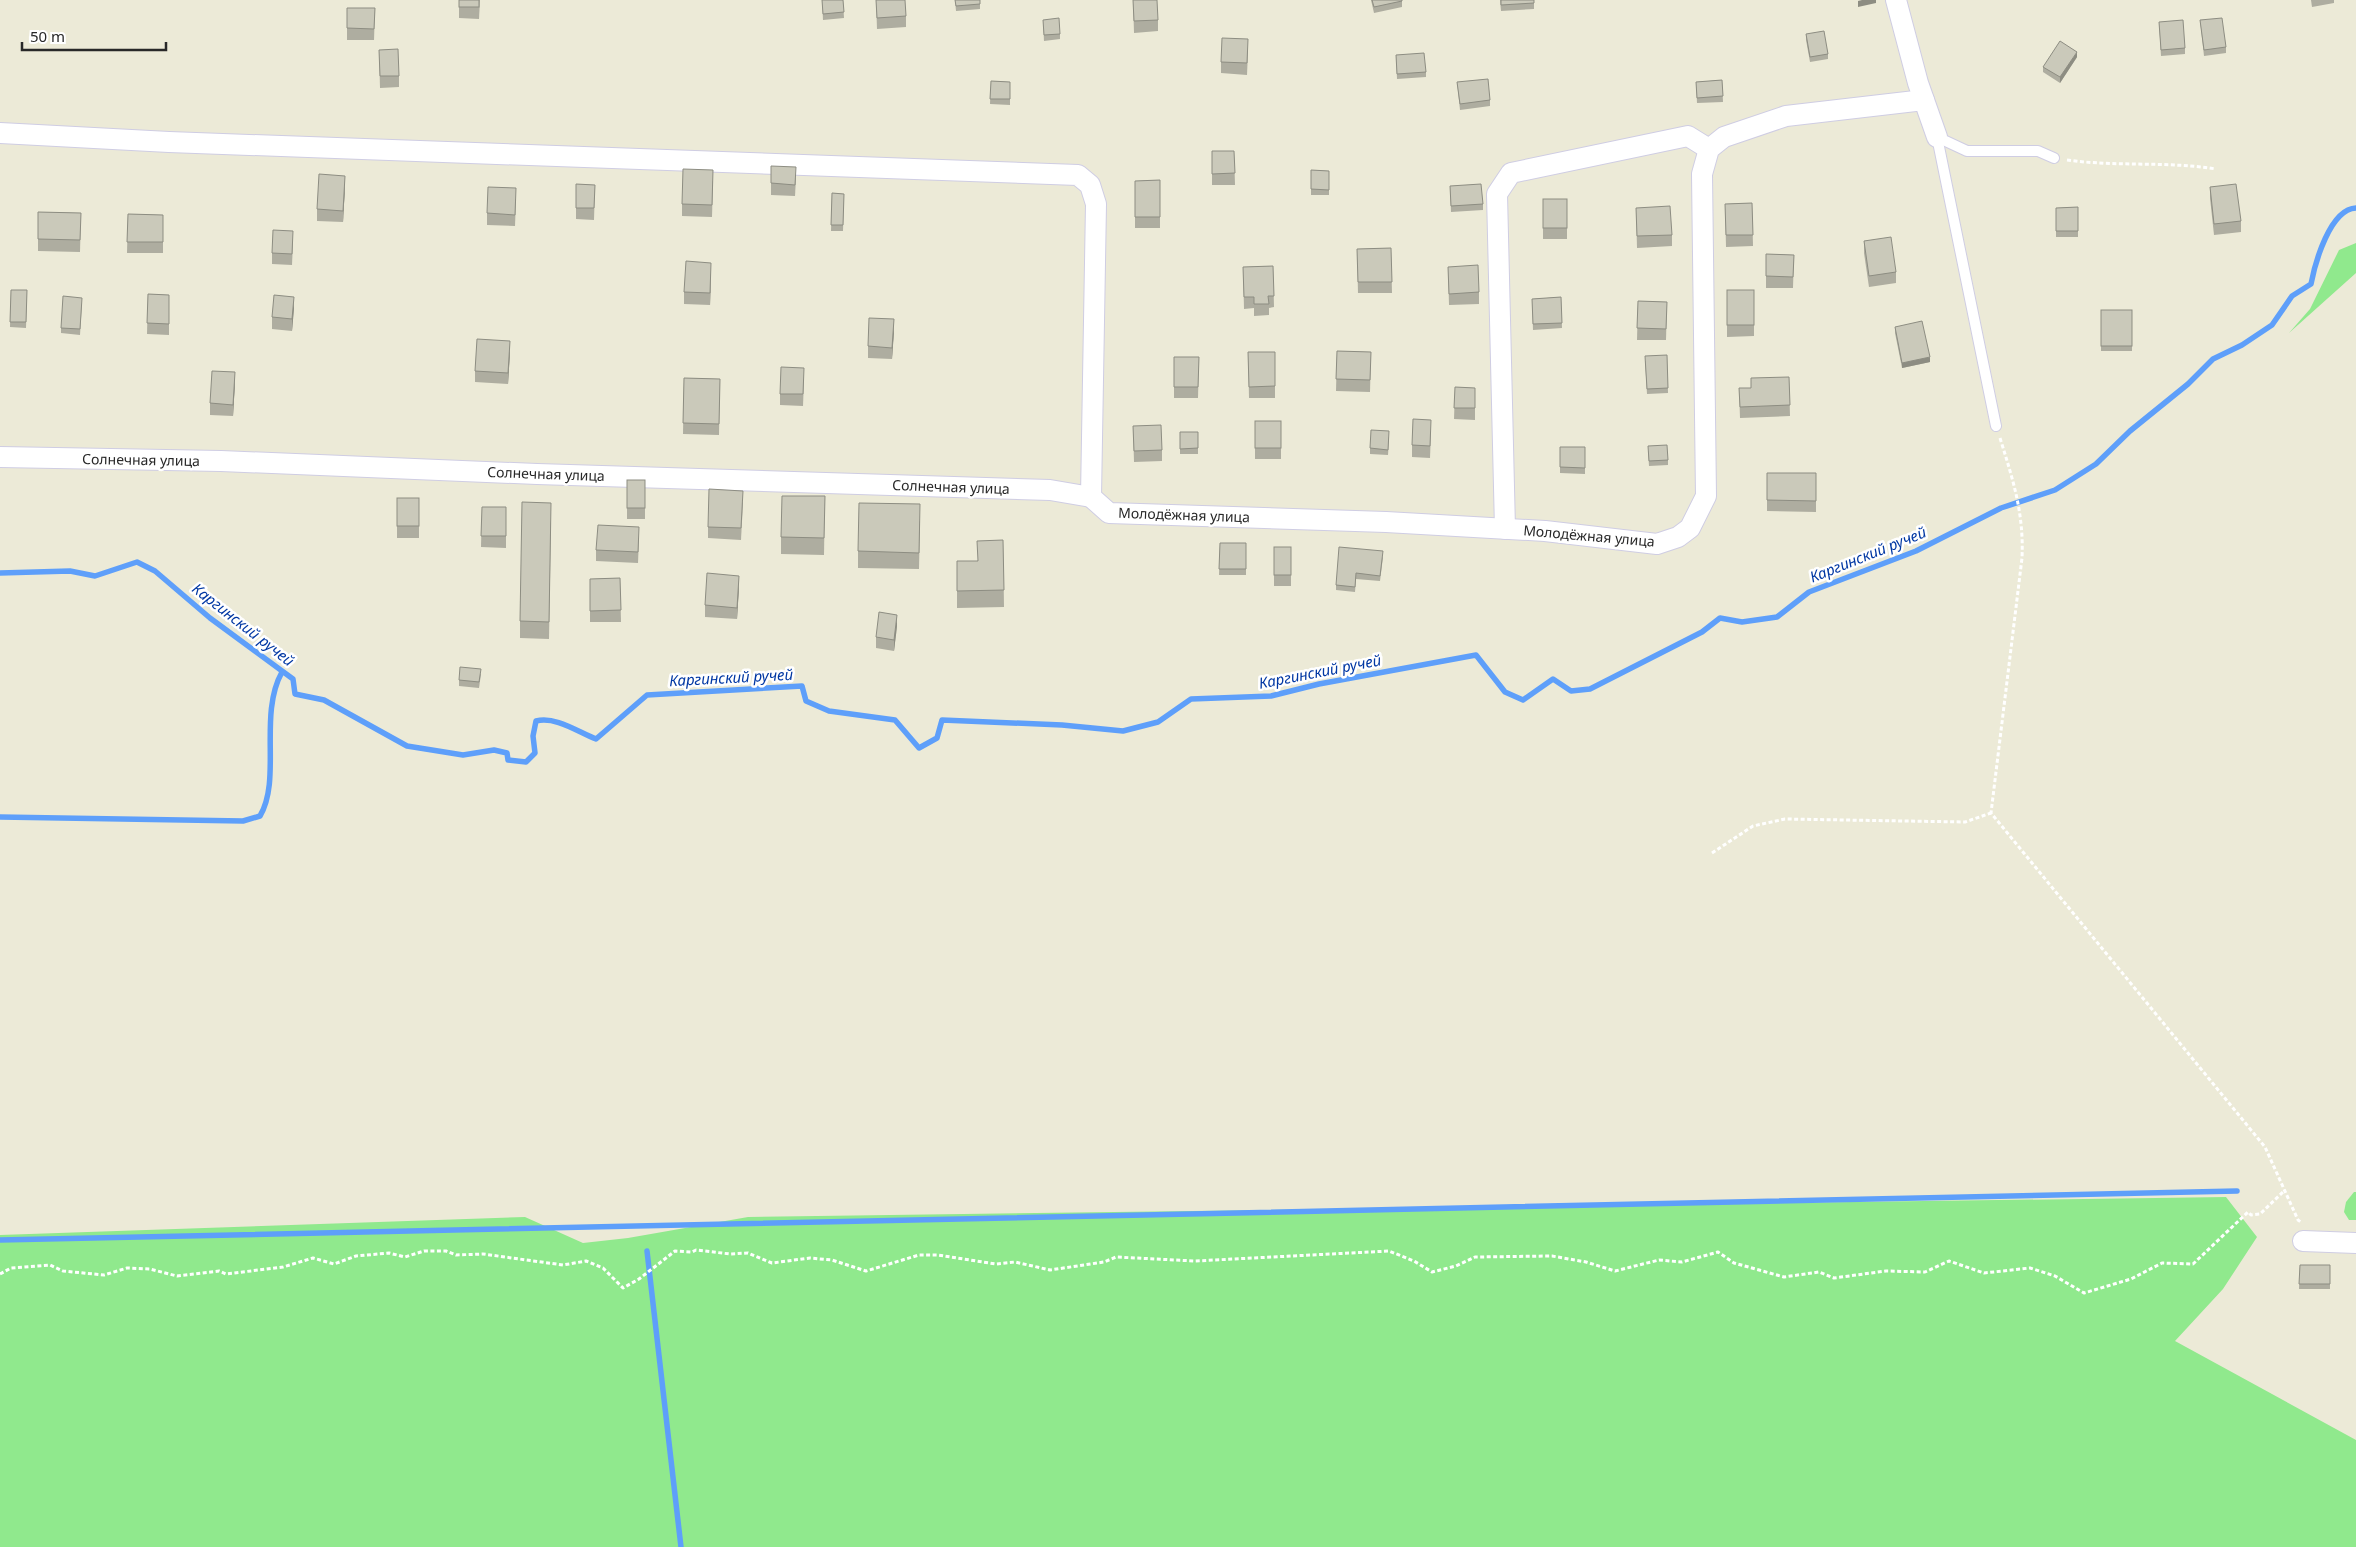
<svg xmlns="http://www.w3.org/2000/svg" width="2356" height="1547" viewBox="0 0 2356 1547" font-family="'Noto Sans',sans-serif">
<style>
.green{fill:#90e98d}
.lines{fill:none;stroke-linecap:round;stroke-linejoin:round}
.stream{stroke:#5e9ffa;stroke-width:5.5}
.service-casing{stroke:#cfcde3;stroke-width:12}
.minor-casing{stroke:#cfcde3;stroke-width:22}
.path{stroke:#fff;stroke-width:3;stroke-dasharray:4 2.5;stroke-linecap:butt}
.service{stroke:#fff;stroke-width:10}
.minor{stroke:#fff;stroke-width:20}
.wall{fill:#aeada0}
.shaded-wall{fill:#8d8d82}
.building{fill:#cac9ba;stroke:#8d8d82}
.labels{text-anchor:middle;stroke-width:5;stroke-linejoin:round;paint-order:stroke}
.street-label{font-size:14px;fill:#282828;stroke:#fff}
.water-label{font-size:15px;font-style:italic;fill:#0037a3;stroke:#fff}
</style>
<rect width="100%" height="100%" fill="#ecead7"/>
<g class="green">
<polygon points="2356,243 2356,273 2289,333 2310,309 2339,250"/>
<polygon points="2354,1192 2356,1192 2356,1220 2349,1220 2344,1212 2346,1202"/>
<polygon points="2226,1197 2257,1237 2223,1289 2175,1341 2356,1440 2356,1547 0,1547 0,1235 525,1217 583,1243 628,1238 748,1217"/>
</g>
<g class="lines">
<g class="stream">
<path d="M 0,573 L 70,571 L 95,576 L 137,562 L 155,571 L 210,618 L 293,679 L 295,694 L 324,700 L 407,746 L 463,755 L 494,750 L 507,753 L 508,760 L 526,762 L 535,753 L 533,736 L 536,721 C 556,716 578,732 596,739 L 647,695 L 802,686 L 806,701 L 829,711 L 895,720 L 919,748 L 937,738 L 942,720 L 1062,725 L 1123,731 L 1158,722 L 1191,699 L 1271,696 L 1319,684 L 1476,655 L 1505,692 L 1523,700 L 1553,679 L 1571,691 L 1590,689 L 1702,632 L 1720,618 L 1742,622 L 1777,617 L 1809,592 L 1916,551 L 2001,508 L 2055,490 L 2096,464 L 2130,431 L 2188,384 L 2213,359 L 2242,345 L 2272,325 L 2292,296 L 2311,284 C 2315,263 2330,209 2356,208"/>
<path d="M 0,817 L 243,821 L 260,816 C 282,779 258,715 282,672"/>
<polyline points="0,1240 2237,1191"/>
<polyline points="647,1251 681,1547"/>
</g>
<defs>
<g id="service">
<polyline points="1937,137 1996,426"/>
<polyline points="1937,137 1967,151 2038,151 2054,158"/>
</g>
<g id="minor">
<polyline points="1896,0 1918,83 1937,137"/>
<polyline points="0,133 169,142 1078,175 1090,185 1096,204 1091,497"/>
<polyline points="0,457 221,461 537,474 1050,490 1091,497"/>
<polyline points="1091,497 1109,513 1386,522 1545,531 1657,544 1678,537 1690,528 1706,496 1702,174 1709,149 1724,137 1786,116 1924,100"/>
<polyline points="1505,529 1497,194 1511,173 1688,136 1709,149"/>
<polyline points="2303,1241 2356,1243"/>
</g>
</defs>
<use href="#service" class="service-casing"/>
<use href="#minor" class="minor-casing"/>
<g class="path">
<path d="M 2067,160 C 2117,167 2166,161 2216,169"/>
<path d="M 2000,438 C 2013,480 2024,513 2022,558 L 1991,813 L 2265,1147 L 2298,1220 L 2302,1223"/>
<polyline points="1712,853 1753,826 1785,819 1965,822 1991,813"/>
<polyline points="0,1274 11,1268 50,1265 63,1271 104,1275 127,1268 150,1269 177,1276 219,1271 226,1274 283,1267 313,1258 334,1264 356,1256 389,1253 405,1257 424,1251 446,1251 456,1255 483,1254 563,1265 586,1261 603,1268 623,1288 639,1279 675,1251 692,1252 696,1250 730,1254 748,1253 772,1263 810,1258 832,1260 866,1271 919,1255 938,1255 996,1264 1015,1262 1050,1270 1104,1262 1116,1257 1195,1261 1389,1251 1414,1261 1432,1272 1456,1266 1475,1257 1552,1256 1586,1262 1615,1271 1659,1260 1682,1262 1718,1252 1734,1263 1784,1277 1819,1272 1834,1278 1886,1271 1925,1272 1949,1261 1984,1273 2030,1268 2055,1276 2084,1293 2131,1279 2162,1263 2193,1264 2248,1212 2251,1215 2260,1214 2285,1190"/>
</g>
<use href="#service" class="service"/>
<use href="#minor" class="minor"/>
</g>
<g class="wall">
<polygon points="459,0 480,0 479,19 459,18"/>
<polygon points="822,0 843,0 844,18 823,20"/>
<polygon points="876,0 906,16 906,27 877,29"/>
<polygon points="955,0 980,0 980,9 956,11"/>
<polygon points="1133,0 1158,20 1158,31 1134,33"/>
<polygon points="1371,0 1402,0 1402,7 1374,13"/>
<polygon points="1500,0 1534,0 1534,9 1501,11"/>
<polygon points="2311,0 2334,0 2334,3 2312,7"/>
<polygon points="347,8 375,8 374,40 347,40"/>
<polygon points="1043,20 1060,34 1060,39 1044,41"/>
<polygon points="2200,20 2226,47 2226,53 2204,56"/>
<polygon points="2159,22 2185,48 2185,54 2161,56"/>
<polygon points="1806,34 1828,54 1828,59 1810,62 1806,40"/>
<polygon points="379,50 399,76 399,87 380,88"/>
<polygon points="1248,51 1247,75 1221,73 1221,62"/>
<polygon points="1396,55 1426,72 1426,77 1397,79"/>
<polygon points="2077,57 2060,83 2043,72 2043,67"/>
<polygon points="1722,80 1723,102 1697,103 1696,82"/>
<polygon points="991,81 1010,82 1010,105 990,104"/>
<polygon points="1457,82 1490,100 1490,106 1460,110"/>
<polygon points="1212,151 1234,151 1235,185 1212,185"/>
<polygon points="1311,170 1329,171 1329,195 1311,195"/>
<polygon points="796,178 795,196 771,195 771,183"/>
<polygon points="1160,180 1160,228 1135,228 1135,181"/>
<polygon points="713,181 712,217 682,216 682,204"/>
<polygon points="576,184 595,185 594,220 576,219"/>
<polygon points="1450,186 1483,204 1483,210 1451,212"/>
<polygon points="345,187 343,222 317,221 317,209"/>
<polygon points="2210,187 2241,221 2241,232 2214,235 2210,198"/>
<polygon points="832,193 844,194 843,231 831,231"/>
<polygon points="516,199 515,226 487,225 487,213"/>
<rect x="1543" y="199" width="24" height="40"/>
<polygon points="1752,203 1753,246 1726,247 1725,204"/>
<polygon points="2078,207 2078,237 2056,237 2056,208"/>
<polygon points="1636,208 1672,235 1672,246 1637,248"/>
<polygon points="38,212 81,213 80,252 38,251"/>
<polygon points="128,214 163,215 163,253 127,253"/>
<polygon points="1864,241 1896,272 1896,283 1869,287 1864,253"/>
<polygon points="293,242 292,265 272,264 272,253"/>
<polygon points="1391,248 1392,293 1358,293 1357,249"/>
<polygon points="1766,254 1794,255 1793,288 1766,288"/>
<polygon points="1273,266 1274,307 1269,308 1269,315 1254,316 1254,308 1244,309 1243,267"/>
<polygon points="1448,267 1479,292 1479,304 1449,305"/>
<polygon points="711,274 710,305 684,304 684,292"/>
<polygon points="11,290 27,290 26,328 10,327"/>
<polygon points="1727,290 1754,290 1754,336 1727,337"/>
<polygon points="148,294 169,295 169,335 147,334"/>
<polygon points="1561,297 1562,328 1533,330 1532,299"/>
<polygon points="1638,301 1667,302 1666,340 1637,340"/>
<polygon points="82,303 80,335 61,333 61,328"/>
<polygon points="294,308 292,331 272,329 272,317"/>
<rect x="2101" y="310" width="31" height="41"/>
<polygon points="1895,327 1930,362 1902,368 1895,333"/>
<polygon points="894,331 892,359 868,358 868,346"/>
<polygon points="1337,351 1371,352 1370,392 1336,391"/>
<polygon points="510,352 508,384 475,382 475,371"/>
<polygon points="1248,352 1275,352 1275,398 1249,398"/>
<polygon points="1667,355 1668,393 1647,394 1645,361"/>
<polygon points="1174,357 1199,357 1198,398 1174,398"/>
<polygon points="1789,377 1790,416 1740,418 1739,388 1751,388"/>
<polygon points="684,378 720,379 719,435 683,434"/>
<polygon points="804,379 803,406 780,405 780,394"/>
<polygon points="235,383 233,416 210,415 210,403"/>
<polygon points="1455,387 1475,388 1475,420 1454,419"/>
<rect x="1255" y="421" width="26" height="38"/>
<polygon points="1133,426 1162,450 1162,461 1134,462"/>
<polygon points="1431,431 1430,458 1412,457 1412,445"/>
<rect x="1180" y="432" width="18" height="22"/>
<polygon points="1389,437 1388,455 1370,454 1370,448"/>
<polygon points="1560,447 1585,447 1585,474 1560,473"/>
<polygon points="1648,451 1668,460 1668,465 1649,466"/>
<polygon points="1767,473 1816,473 1816,512 1767,511"/>
<rect x="627" y="480" width="18" height="39"/>
<polygon points="825,496 824,555 781,554 781,537"/>
<rect x="397" y="498" width="22" height="40"/>
<polygon points="743,502 741,540 708,538 708,527"/>
<polygon points="482,507 506,507 506,548 481,547"/>
<polygon points="551,520 549,639 520,638 520,621"/>
<polygon points="920,521 919,569 858,568 858,551"/>
<polygon points="639,538 638,563 596,561 596,550"/>
<polygon points="1003,540 1004,607 957,608 957,561 977,561"/>
<polygon points="1220,543 1246,543 1246,575 1219,575"/>
<rect x="1274" y="547" width="17" height="39"/>
<polygon points="1383,557 1380,581 1356,579 1355,592 1336,590 1336,585"/>
<polygon points="620,578 621,622 590,622 590,579"/>
<polygon points="739,587 737,619 705,617 705,605"/>
<polygon points="897,626 894,651 876,648 876,637"/>
<polygon points="481,674 479,688 459,686 459,680"/>
<polygon points="2300,1265 2330,1265 2330,1289 2299,1289"/>
</g>
<g class="shaded-wall">
<polygon points="1862,0 1876,0 1876,3 1858,7 1858,1"/>
<polygon points="2077,52 2077,57 2060,83 2060,77"/>
<polygon points="345,176 345,187 343,222 343,211"/>
<polygon points="711,263 711,274 710,305 710,293"/>
<polygon points="294,297 294,308 292,331 292,319"/>
<polygon points="894,319 894,331 892,359 892,348"/>
<polygon points="510,341 510,352 508,384 508,373"/>
<polygon points="1930,357 1930,362 1902,368 1902,363"/>
<polygon points="235,372 235,383 233,416 233,405"/>
<polygon points="739,576 739,587 737,619 737,608"/>
<polygon points="897,615 897,626 894,651 894,640"/>
</g>
<g class="building">
<rect x="459" y="0" width="20" height="7"/>
<polygon points="822,0 843,0 844,12 823,14"/>
<polygon points="876,0 905,0 906,16 877,18"/>
<polygon points="955,0 980,0 980,4 956,6"/>
<polygon points="1133,0 1157,0 1158,20 1134,21"/>
<polygon points="1372,0 1402,0 1402,1 1374,7"/>
<polygon points="1501,0 1534,0 1534,3 1501,5"/>
<polygon points="347,8 375,8 374,29 347,28"/>
<polygon points="1059,18 1060,34 1044,35 1043,20"/>
<polygon points="2222,18 2226,47 2204,50 2200,20"/>
<polygon points="2183,20 2185,48 2161,50 2159,22"/>
<polygon points="1824,31 1828,54 1810,57 1806,34"/>
<polygon points="1222,38 1248,39 1247,63 1221,62"/>
<polygon points="2060,41 2077,52 2060,77 2043,67"/>
<polygon points="398,49 399,76 380,76 379,50"/>
<polygon points="1424,53 1426,72 1397,74 1396,55"/>
<polygon points="1488,79 1490,100 1460,104 1457,82"/>
<polygon points="1722,80 1723,96 1697,98 1696,82"/>
<polygon points="991,81 1010,82 1010,99 990,99"/>
<polygon points="1212,151 1234,151 1235,173 1212,174"/>
<polygon points="771,166 796,167 795,185 771,183"/>
<polygon points="683,169 713,170 712,205 682,204"/>
<polygon points="1311,170 1329,171 1329,190 1311,189"/>
<polygon points="319,174 345,176 343,211 317,209"/>
<polygon points="1160,180 1160,217 1135,217 1135,181"/>
<polygon points="576,184 595,185 594,208 576,208"/>
<polygon points="1481,184 1483,204 1451,206 1450,186"/>
<polygon points="2236,184 2241,221 2214,224 2210,187"/>
<polygon points="488,187 516,188 515,215 487,213"/>
<polygon points="832,193 844,194 843,225 831,225"/>
<rect x="1543" y="199" width="24" height="29"/>
<polygon points="1752,203 1753,235 1726,235 1725,204"/>
<polygon points="1670,206 1672,235 1637,236 1636,208"/>
<polygon points="2078,207 2078,231 2056,231 2056,208"/>
<polygon points="38,212 81,213 80,240 38,239"/>
<polygon points="128,214 163,215 163,242 127,242"/>
<polygon points="273,230 293,231 292,254 272,253"/>
<polygon points="1891,237 1896,272 1869,276 1864,241"/>
<polygon points="1391,248 1392,282 1358,282 1357,249"/>
<polygon points="1766,254 1794,255 1793,277 1766,276"/>
<polygon points="686,261 711,263 710,293 684,292"/>
<polygon points="1478,265 1479,292 1449,294 1448,267"/>
<polygon points="1273,266 1274,296 1268,296 1269,304 1254,304 1254,297 1244,297 1243,267"/>
<polygon points="11,290 27,290 26,322 10,322"/>
<rect x="1727" y="290" width="27" height="35"/>
<polygon points="148,294 169,295 169,324 147,323"/>
<polygon points="274,295 294,297 292,319 272,317"/>
<polygon points="63,296 82,298 80,329 61,328"/>
<polygon points="1561,297 1562,323 1533,324 1532,299"/>
<polygon points="1638,301 1667,302 1666,329 1637,328"/>
<rect x="2101" y="310" width="31" height="36"/>
<polygon points="869,318 894,319 892,348 868,346"/>
<polygon points="1922,321 1930,357 1902,363 1895,327"/>
<polygon points="477,339 510,341 508,373 475,371"/>
<polygon points="1337,351 1371,352 1370,380 1336,379"/>
<polygon points="1248,352 1275,352 1275,386 1249,387"/>
<polygon points="1667,355 1668,388 1647,389 1645,356"/>
<polygon points="1174,357 1199,357 1198,387 1174,387"/>
<polygon points="781,367 804,368 803,394 780,394"/>
<polygon points="212,371 235,372 233,405 210,403"/>
<polygon points="1789,377 1790,405 1740,407 1739,388 1751,388 1751,378"/>
<polygon points="684,378 720,379 719,424 683,423"/>
<polygon points="1455,387 1475,388 1475,408 1454,408"/>
<polygon points="1413,419 1431,420 1430,446 1412,445"/>
<rect x="1255" y="421" width="26" height="27"/>
<polygon points="1161,425 1162,450 1134,451 1133,426"/>
<polygon points="1371,430 1389,431 1388,450 1370,448"/>
<polygon points="1180,432 1198,432 1198,448 1180,449"/>
<polygon points="1667,445 1668,460 1649,461 1648,446"/>
<polygon points="1560,447 1585,447 1585,468 1560,467"/>
<polygon points="1767,473 1816,473 1816,501 1767,500"/>
<rect x="627" y="480" width="18" height="28"/>
<polygon points="709,489 743,491 741,528 708,527"/>
<polygon points="782,496 825,496 824,538 781,537"/>
<rect x="397" y="498" width="22" height="28"/>
<polygon points="522,502 551,503 549,622 520,621"/>
<polygon points="859,503 920,504 919,553 858,551"/>
<polygon points="482,507 506,507 506,536 481,536"/>
<polygon points="598,525 639,527 638,552 596,550"/>
<polygon points="1003,540 1004,590 957,591 957,561 978,561 977,541"/>
<polygon points="1220,543 1246,543 1246,569 1219,569"/>
<rect x="1274" y="547" width="17" height="28"/>
<polygon points="1339,547 1383,551 1380,576 1356,573 1355,587 1336,585"/>
<polygon points="707,573 739,576 737,608 705,605"/>
<polygon points="620,578 621,610 590,611 590,579"/>
<polygon points="879,612 897,615 894,640 876,637"/>
<polygon points="460,667 481,669 479,682 459,680"/>
<polygon points="2300,1265 2330,1265 2330,1284 2299,1284"/>
</g>
<g class="labels">
<g class="street-label">
<text transform="translate(141 460) rotate(1)" y="5">Солнечная улица</text>
<text transform="translate(546 474) rotate(2)" y="5">Солнечная улица</text>
<text transform="translate(951 487) rotate(2)" y="5">Солнечная улица</text>
<text transform="translate(1184 515) rotate(2)" y="5">Молодёжная улица</text>
<text transform="translate(1589 536) rotate(5)" y="5">Молодёжная улица</text>
</g>
<g class="water-label">
<text transform="translate(1868 555) rotate(-22)" y="5">Каргинский ручей</text>
<text transform="translate(243 625) rotate(38)" y="5">Каргинский ручей</text>
<text transform="translate(1320 672) rotate(-11)" y="5">Каргинский ручей</text>
<text transform="translate(731 678) rotate(-3)" y="5">Каргинский ручей</text>
</g>
</g>
<path d="M22 42v8h144v-8" fill="none" stroke="#282828" stroke-width="2.5"/>
<text x="30" y="42" font-size="15" fill="#282828" stroke="#ffffff" stroke-width="4" paint-order="stroke">50 m</text>
</svg>
